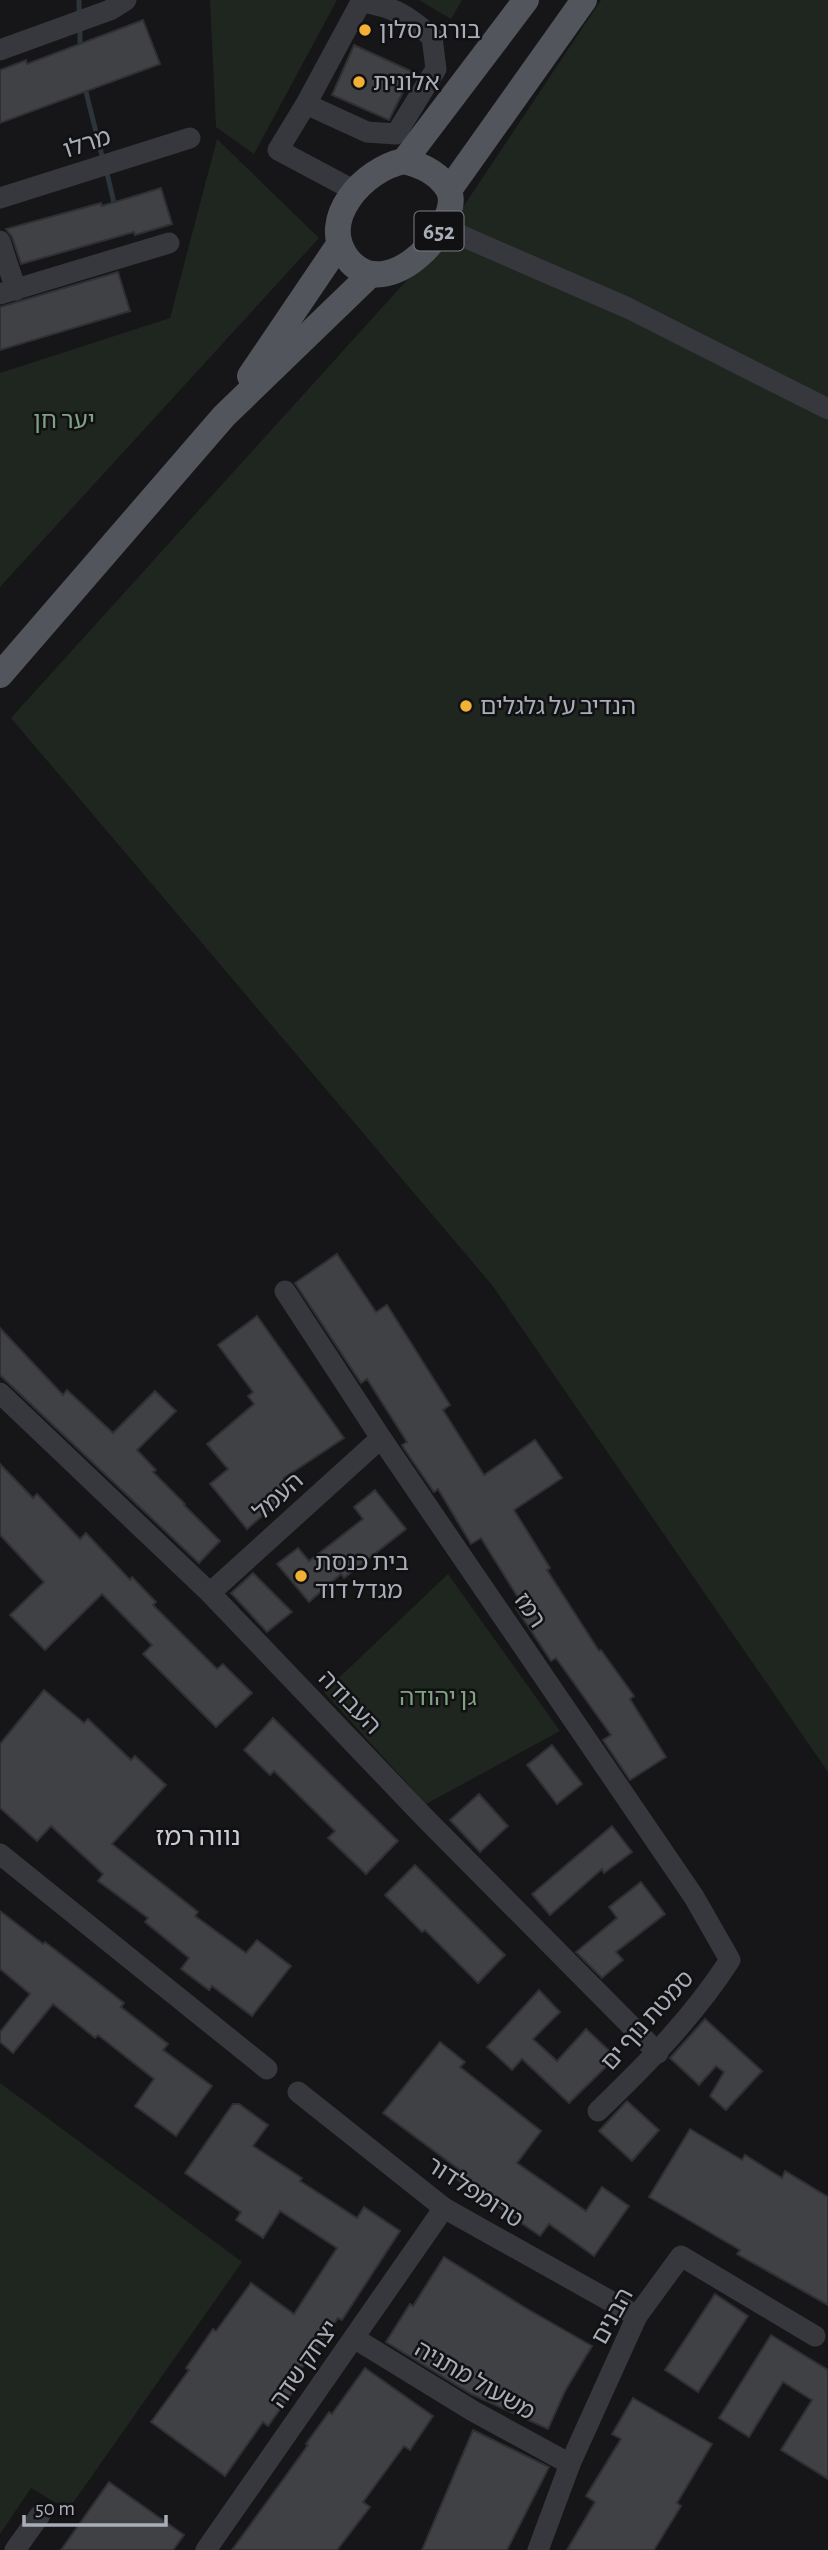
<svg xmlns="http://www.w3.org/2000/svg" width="828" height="2550" viewBox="0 0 828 2550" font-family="'Alegreya Sans','Noto Sans Hebrew',sans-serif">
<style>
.green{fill:#1e261f}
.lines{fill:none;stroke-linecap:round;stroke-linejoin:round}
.stream{stroke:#2c353c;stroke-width:5}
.building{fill:#404145;stroke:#303034;stroke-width:2}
.minor{stroke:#37383d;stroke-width:21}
.major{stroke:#53555c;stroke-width:26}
.poi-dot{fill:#f2b134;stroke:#111113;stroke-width:2.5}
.labels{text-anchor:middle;stroke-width:5;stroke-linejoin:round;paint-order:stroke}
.shield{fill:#111113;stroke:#7b7e86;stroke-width:2}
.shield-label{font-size:23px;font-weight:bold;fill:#a8adb8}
.poi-label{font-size:24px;fill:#a8adb8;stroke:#111113;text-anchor:start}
.street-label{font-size:24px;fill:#a8adb8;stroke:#111113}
.park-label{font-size:24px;fill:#7fa381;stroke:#111113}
.neighbourhood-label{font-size:26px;fill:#c9ccd4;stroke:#111113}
</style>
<rect width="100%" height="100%" fill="#161618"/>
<g class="green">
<polygon points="210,0 337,0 254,154 216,127"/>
<polygon points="419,0 462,0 451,19"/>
<polygon points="601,0 828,0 828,1772 492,1285 11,718 435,249"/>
<polygon points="217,139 319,238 0,587 0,373 170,318"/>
<polygon points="448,1574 560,1731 426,1804 324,1692"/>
<polygon points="0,2083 242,2262 68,2510 31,2488 0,2534"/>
</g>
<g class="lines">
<g class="stream">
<polyline points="79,0 79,15"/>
<polyline points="80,25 80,50"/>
<polyline points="84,84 103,160"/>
<polyline points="106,169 115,207"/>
</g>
</g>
<g class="building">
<polygon points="143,20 160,64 0,123 0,70 26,60 27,64"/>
<polygon points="354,45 413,72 389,120 332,95"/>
<polygon points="161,188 172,224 135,235 134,232 21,264 12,237 6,229 101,203 102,206"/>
<polygon points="118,272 130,311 0,350 0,307"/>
<polygon points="337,1254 376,1312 387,1305 450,1405 443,1410 484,1475 535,1440 562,1478 514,1510 550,1568 547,1570 599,1651 601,1650 634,1696 630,1699 666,1757 630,1780 603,1740 611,1735 556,1658 551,1661 516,1608 522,1604 481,1538 471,1544 438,1489 434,1492 405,1450 402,1445 407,1442 367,1379 361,1383 295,1283"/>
<polygon points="257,1316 344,1438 284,1478 294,1489 247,1529 210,1484 228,1469 207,1444 254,1404 248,1396 253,1392 218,1345"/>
<polygon points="0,1328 63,1395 67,1390 113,1433 155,1391 176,1411 137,1450 156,1470 153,1472 185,1504 184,1505 220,1541 199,1563 0,1375"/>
<polygon points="0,1464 33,1498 37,1494 80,1539 86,1533 130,1580 132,1577 156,1602 153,1605 217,1669 223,1664 252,1693 216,1727 143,1654 152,1645 102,1594 45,1650 10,1615 44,1582 0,1535"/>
<polygon points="375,1490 406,1529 344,1578 341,1574 309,1602 277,1564 298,1548 309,1561 363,1519 354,1507"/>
<polygon points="253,1573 292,1612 267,1632 231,1593"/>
<polygon points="44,1690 84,1723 88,1719 131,1760 135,1756 166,1785 112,1844 198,1912 195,1916 246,1953 257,1940 291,1966 252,2016 212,1986 209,1990 181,1969 189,1958 145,1922 148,1918 98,1881 103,1874 51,1826 37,1841 0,1808 0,1744"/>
<polygon points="273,1718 398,1841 366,1874 328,1838 335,1831 274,1771 270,1775 244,1750"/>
<polygon points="552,1745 582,1784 557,1804 527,1765"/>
<polygon points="479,1794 508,1826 480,1852 450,1820"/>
<polygon points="612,1826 632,1852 604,1873 602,1869 550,1915 532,1894"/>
<polygon points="415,1865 505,1955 478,1983 425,1930 422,1932 385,1895"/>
<polygon points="641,1882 665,1914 616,1952 623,1960 602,1978 576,1952 617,1918 609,1907"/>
<polygon points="0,1911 43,1944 45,1942 124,2003 121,2007 168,2044 163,2050 212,2086 176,2136 135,2106 154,2079 98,2035 95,2038 53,2004 13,2053 0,2042 0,2032 30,1994 0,1969"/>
<polygon points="539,1990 560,2012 533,2039 557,2061 586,2029 616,2057 569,2103 522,2059 512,2070 487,2047"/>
<polygon points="705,2019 762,2071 726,2110 710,2096 724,2072 716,2066 699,2085 670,2058"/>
<polygon points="440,2042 465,2062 460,2067 541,2131 517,2163 586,2211 602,2187 629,2206 594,2256 549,2224 540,2236 489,2201 488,2202 456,2178 461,2171 383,2113"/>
<polygon points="627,2101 659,2130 632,2161 599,2131"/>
<polygon points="233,2104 239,2104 268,2125 253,2146 302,2178 300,2181 357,2218 364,2207 400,2231 342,2320 338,2318 291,2383 296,2387 268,2426 263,2422 225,2476 151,2422 189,2370 186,2368 213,2329 216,2331 251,2283 294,2314 337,2248 280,2211 263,2238 236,2220 241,2212 185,2173"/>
<polygon points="690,2129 742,2160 745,2155 782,2178 785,2171 828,2197 828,2305 737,2254 740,2250 649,2197"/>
<polygon points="444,2257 524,2307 592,2346 565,2391 548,2429 471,2394 386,2342 410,2304 413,2306"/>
<polygon points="715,2294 748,2316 698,2392 665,2370"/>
<polygon points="771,2335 828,2370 828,2479 781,2450 812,2400 783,2382 749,2437 719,2418"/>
<polygon points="365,2368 433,2416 410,2450 404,2446 363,2502 370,2507 337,2550 232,2550 308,2445 306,2444 329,2412 332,2414"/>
<polygon points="633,2398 712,2444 677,2503 681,2506 654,2550 567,2550 595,2502 586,2496 621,2439 612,2434"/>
<polygon points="473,2430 549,2467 507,2550 422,2550"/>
<polygon points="109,2482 184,2535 173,2550 61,2550"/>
</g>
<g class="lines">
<g class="minor">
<polyline points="0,50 110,10 126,0"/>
<path d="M 306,104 L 367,132 L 396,134 L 436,69 L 432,37 C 407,15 395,7 361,2 L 306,104 L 278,150 L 355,191"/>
<polyline points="0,198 190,138"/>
<polyline points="440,229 455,233 628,308 828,409"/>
<polyline points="0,241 16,290"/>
<polyline points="0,294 169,243"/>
<path d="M 285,1291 L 381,1438 L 694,1897 L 730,1960 C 693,2017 647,2064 598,2111"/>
<polyline points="0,1393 210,1593 425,1818 658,2053"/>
<polyline points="210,1593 381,1438"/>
<polyline points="0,1854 267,2069"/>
<polyline points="298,2092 444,2208 637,2316"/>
<polyline points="354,2338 473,2411 570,2464"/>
<polyline points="15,2550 40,2515"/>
<polyline points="206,2550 444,2208"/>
<polyline points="538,2550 570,2464 637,2316 681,2256 815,2336"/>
</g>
<g class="major">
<path d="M 404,161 C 421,165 438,172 448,189 C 466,221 387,311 347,258 C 318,219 364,169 404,161 Z"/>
<polyline points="404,161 526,0"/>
<polyline points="449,190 584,0"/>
<polyline points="250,376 338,246"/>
<polyline points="0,675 224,416 371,274"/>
</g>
</g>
<g class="poi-dot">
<circle cx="365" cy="30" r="7"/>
<circle cx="359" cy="82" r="7"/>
<circle cx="466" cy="706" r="7"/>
<circle cx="301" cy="1576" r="7"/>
</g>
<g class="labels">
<rect class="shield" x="414.5" y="211.5" width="49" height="39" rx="5"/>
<g class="shield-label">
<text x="439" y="239">652</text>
</g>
<g class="poi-label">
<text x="379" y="38">בורגר סלון</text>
<text x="373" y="90">אלונית</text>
<text x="480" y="714">הנדיב על גלגלים</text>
<text x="315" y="1570">בית כנסת<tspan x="315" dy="28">מגדל דוד</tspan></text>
</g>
<g class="street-label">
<text transform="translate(87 143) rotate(-18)" y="8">מרלו</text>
<text transform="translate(278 1496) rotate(-42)" y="8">העמל</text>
<text transform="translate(530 1610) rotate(56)" y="8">רמז</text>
<text transform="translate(350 1702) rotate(46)" y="8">העבודה</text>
<text transform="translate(647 2020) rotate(-48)" y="8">סמטת נוף ים</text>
<text transform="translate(475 2192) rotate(33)" y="8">טרומפלדור</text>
<text transform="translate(612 2316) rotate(-61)" y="8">הבנים</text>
<text transform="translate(304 2364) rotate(-55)" y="8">יצחק שדה</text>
<text transform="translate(475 2380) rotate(30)" y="8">משעול מתניה</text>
</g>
<g class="park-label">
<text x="64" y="428">יער חן</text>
<text x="438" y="1705">גן יהודה</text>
</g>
<g class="neighbourhood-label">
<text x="198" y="1845">נווה רמז</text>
</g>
</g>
<path d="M24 2515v10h142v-10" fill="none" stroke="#a8adb8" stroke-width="3.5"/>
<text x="35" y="2515" font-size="21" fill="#a8adb8" stroke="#111113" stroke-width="5" paint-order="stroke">50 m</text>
</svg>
